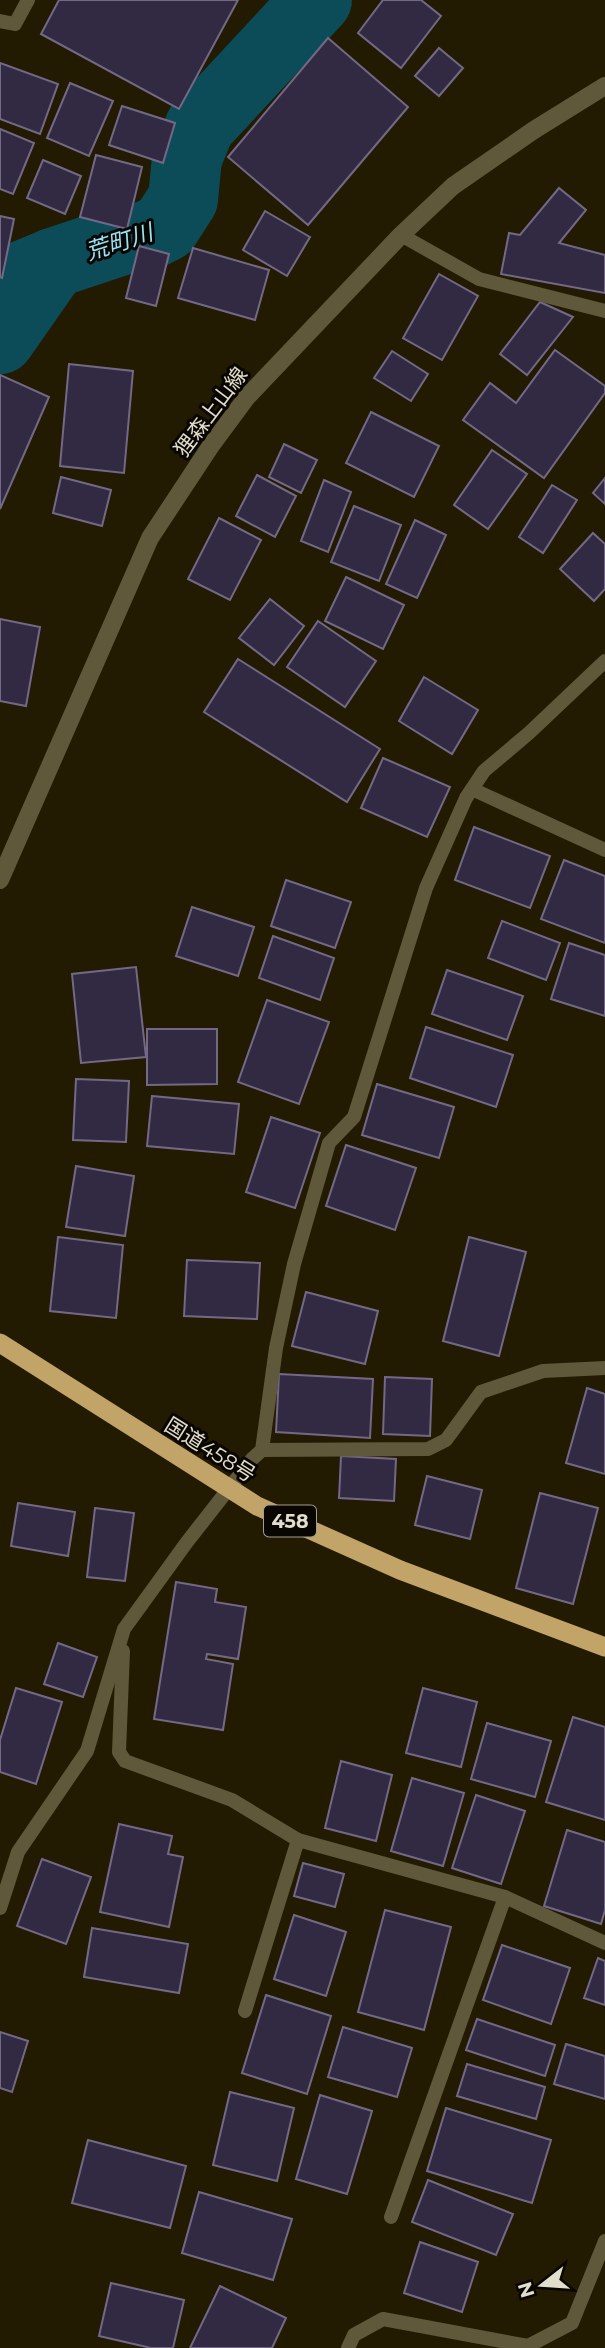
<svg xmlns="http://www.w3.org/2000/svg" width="605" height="2348" viewBox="0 0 605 2348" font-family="Montserrat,'Noto Sans JP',sans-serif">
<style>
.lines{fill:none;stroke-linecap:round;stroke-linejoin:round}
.river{stroke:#0c4c59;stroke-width:70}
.building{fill:#322942;stroke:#736986;stroke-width:2}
.service{stroke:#60583b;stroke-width:14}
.secondary{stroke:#60583b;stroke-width:18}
.trunk{stroke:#c2a468;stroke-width:19}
.labels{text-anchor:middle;stroke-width:6;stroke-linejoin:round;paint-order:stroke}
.shield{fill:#090601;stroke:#a19d90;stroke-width:2}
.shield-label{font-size:19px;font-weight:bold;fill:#e2decd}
.street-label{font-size:21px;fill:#e2decd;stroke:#090601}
.water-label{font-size:23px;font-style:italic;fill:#95e4f7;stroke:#090601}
</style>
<rect width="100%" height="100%" fill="#221b01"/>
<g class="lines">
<g class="river">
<polyline points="0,285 53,263 122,240 147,236 165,227 183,199 187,158 200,126 317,0"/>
<polyline points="0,339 53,263"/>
</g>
</g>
<g class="building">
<polygon points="59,0 238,0 179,109 41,34"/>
<polygon points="383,0 421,0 441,16 401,68 358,33"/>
<polygon points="328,38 408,107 308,225 228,157"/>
<polygon points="439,48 463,68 439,96 415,76"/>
<polygon points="0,63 58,84 40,134 0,119"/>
<polygon points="70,83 113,101 89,156 47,138"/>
<polygon points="122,106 175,123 163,163 109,145"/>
<polygon points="0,129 34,143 13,194 0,189"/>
<polygon points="96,155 142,167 127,229 80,217"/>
<polygon points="43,160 81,176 65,214 27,198"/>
<polygon points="559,188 586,210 559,243 605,255 605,293 501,274 509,233 520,235"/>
<polygon points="265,211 310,237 287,276 243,250"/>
<polygon points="0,216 14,219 2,278 0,277"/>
<polygon points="139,246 169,254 156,306 126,298"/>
<polygon points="193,248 269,270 255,320 178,298"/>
<polygon points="439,274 478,296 442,360 403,338"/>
<polygon points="540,302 573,317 527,375 500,354"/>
<polygon points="555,350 605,386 605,393 544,478 463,420 490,383 516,403"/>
<polygon points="392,351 428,374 411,401 374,378"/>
<polygon points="69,364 133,371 124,473 60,466"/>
<polygon points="0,375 49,397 0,509"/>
<polygon points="371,412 439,446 414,497 346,463"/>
<polygon points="284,444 317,460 301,493 269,477"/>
<polygon points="492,450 527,474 488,529 454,505"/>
<polygon points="257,475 296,496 275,537 236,516"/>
<polygon points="61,477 111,490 102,526 53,513"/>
<polygon points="605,478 605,504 593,493"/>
<polygon points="324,480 351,492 328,552 301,541"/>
<polygon points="552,485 577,500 543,553 519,537"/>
<polygon points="354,506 401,525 379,581 331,562"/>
<polygon points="219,518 261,540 230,600 188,579"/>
<polygon points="415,520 446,535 417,598 386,584"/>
<polygon points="593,533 605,544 605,589 594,601 560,569"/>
<polygon points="346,577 404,605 383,649 325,621"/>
<polygon points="270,599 304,626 274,665 239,638"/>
<polygon points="0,619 40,627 26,706 0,701"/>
<polygon points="318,621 376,661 345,707 287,667"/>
<polygon points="238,659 380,749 347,802 204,712"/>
<polygon points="424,677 478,710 452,754 399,721"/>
<polygon points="383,758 450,787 427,837 361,808"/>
<polygon points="474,827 550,856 530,908 455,880"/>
<polygon points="564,860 605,876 605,943 541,919"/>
<polygon points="286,880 351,902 335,948 271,926"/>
<polygon points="192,907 254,927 238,976 176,956"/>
<polygon points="502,921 560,943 546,980 488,958"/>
<polygon points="273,936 334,958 320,1000 259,978"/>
<polygon points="569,943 605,955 605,1016 551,999"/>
<polygon points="136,967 146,1057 81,1063 72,974"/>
<polygon points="447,970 523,996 507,1040 432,1014"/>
<polygon points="267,1000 329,1022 299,1104 238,1082"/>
<polygon points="426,1027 513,1055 496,1107 410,1078"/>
<polygon points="147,1029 217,1029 217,1084 147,1085"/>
<polygon points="76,1079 129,1081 126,1142 73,1140"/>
<polygon points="377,1084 454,1107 439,1158 362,1135"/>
<polygon points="152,1096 239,1104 234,1154 147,1146"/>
<polygon points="271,1117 320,1133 295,1208 246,1192"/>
<polygon points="346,1145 416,1168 395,1230 326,1206"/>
<polygon points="76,1166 134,1176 125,1236 66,1227"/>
<polygon points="58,1237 123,1245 116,1318 50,1311"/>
<polygon points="469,1237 526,1252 499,1356 443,1341"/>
<polygon points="187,1260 260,1263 257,1319 184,1316"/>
<polygon points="306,1292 378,1311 365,1364 292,1346"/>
<polygon points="279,1374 373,1379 370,1438 276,1432"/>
<polygon points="385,1377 432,1379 430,1436 383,1434"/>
<polygon points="587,1388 605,1394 605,1474 566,1463"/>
<polygon points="341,1456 396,1459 394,1501 339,1498"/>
<polygon points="427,1476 482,1490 470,1539 415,1525"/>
<polygon points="540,1493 598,1508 573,1604 516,1588"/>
<polygon points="18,1503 75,1512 68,1556 11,1546"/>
<polygon points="95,1508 134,1513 125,1581 87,1577"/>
<polygon points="176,1582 217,1589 215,1602 246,1607 238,1659 207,1654 206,1659 233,1664 223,1730 154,1719"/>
<polygon points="58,1643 97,1657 83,1697 44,1684"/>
<polygon points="16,1688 62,1702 36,1784 0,1772 0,1740"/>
<polygon points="423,1688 477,1702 461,1767 406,1753"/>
<polygon points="573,1717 605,1727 605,1820 546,1802"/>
<polygon points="487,1723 551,1741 535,1797 471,1779"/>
<polygon points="341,1761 392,1775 376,1841 325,1828"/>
<polygon points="412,1778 464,1793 443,1866 391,1851"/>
<polygon points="476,1795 525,1811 501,1884 452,1868"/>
<polygon points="119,1824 172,1836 168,1854 183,1857 169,1927 100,1912"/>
<polygon points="567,1830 605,1842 605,1910 601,1924 544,1906"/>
<polygon points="42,1859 91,1877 66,1944 17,1926"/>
<polygon points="303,1863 344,1874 335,1907 294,1896"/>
<polygon points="385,1910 451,1927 424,2030 358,2012"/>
<polygon points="294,1915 346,1932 326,1996 274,1979"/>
<polygon points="92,1928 188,1944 179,1993 84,1977"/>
<polygon points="502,1945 570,1968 551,2024 483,2000"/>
<polygon points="598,1958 605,1961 605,2005 584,1998"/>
<polygon points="266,1995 331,2016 307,2094 242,2073"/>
<polygon points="477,2019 555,2045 545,2076 466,2050"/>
<polygon points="343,2027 412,2048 397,2097 328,2077"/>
<polygon points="0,2032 28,2041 12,2092 0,2088"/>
<polygon points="566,2044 605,2056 605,2099 554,2084"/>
<polygon points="467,2064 545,2087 536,2119 457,2096"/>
<polygon points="230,2092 294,2108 277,2181 213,2165"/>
<polygon points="320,2095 372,2111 347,2194 296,2179"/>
<polygon points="446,2108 551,2140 532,2203 427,2171"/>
<polygon points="88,2140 186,2166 170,2228 72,2203"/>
<polygon points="428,2180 513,2214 496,2255 412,2222"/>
<polygon points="199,2192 292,2219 273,2280 182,2253"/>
<polygon points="420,2242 478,2262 462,2312 404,2293"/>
<polygon points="111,2283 184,2300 173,2348 151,2348 99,2336"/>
<polygon points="220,2286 286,2318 272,2348 190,2348"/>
</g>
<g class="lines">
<g class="service">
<polyline points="0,21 15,24 28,0"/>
<polyline points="401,235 479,279 605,311"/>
<polyline points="472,789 605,850"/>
<polyline points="262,1450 428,1449 446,1440 481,1392 543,1371 605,1368"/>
<polyline points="123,1651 119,1752 125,1761 232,1800 298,1840 505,1897 605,1943"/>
<polyline points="0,1908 18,1852 87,1751 124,1629 187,1542 252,1459 262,1450 276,1348 294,1264 329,1143 354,1117 426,888 466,798 484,771 529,733 605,661"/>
<polyline points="245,2011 298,1840"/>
<polyline points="391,2217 505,1897"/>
<polyline points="348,2348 354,2335 383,2319 528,2346 572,2323 605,2241"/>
</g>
<polyline class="secondary" points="0,880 150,538 210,447 247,397 401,235 453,186 534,130 605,86"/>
<polyline class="trunk" points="0,1343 257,1506 400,1570 605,1647"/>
</g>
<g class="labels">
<rect class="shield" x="264" y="1505.5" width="52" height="31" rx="5"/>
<g class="shield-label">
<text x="290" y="1528">458</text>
</g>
<g class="street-label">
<text transform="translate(211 412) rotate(-53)" y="7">狸森上山線</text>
<text transform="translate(210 1450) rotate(32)" y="7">国道458号</text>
</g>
<g class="water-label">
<text transform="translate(119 242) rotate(-18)" y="8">荒町川</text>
</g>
</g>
<g transform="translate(542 2285) rotate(253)" stroke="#090601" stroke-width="5" paint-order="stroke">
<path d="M0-5L12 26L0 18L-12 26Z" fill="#e2decd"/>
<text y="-10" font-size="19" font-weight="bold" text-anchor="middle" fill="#e2decd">N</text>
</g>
</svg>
